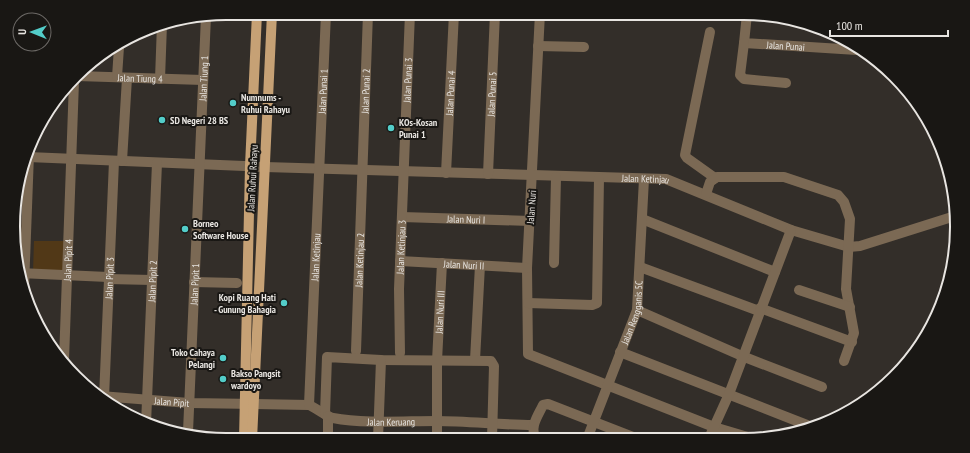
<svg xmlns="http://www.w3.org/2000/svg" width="970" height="453" viewBox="0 0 970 453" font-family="'PT Sans Narrow',sans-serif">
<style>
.green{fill:#513817}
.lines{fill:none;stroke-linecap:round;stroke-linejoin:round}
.minor{stroke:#7b6954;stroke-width:10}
.major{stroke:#c6a175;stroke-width:10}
.poi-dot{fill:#53cdc9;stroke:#191714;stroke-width:1.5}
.labels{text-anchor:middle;stroke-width:4;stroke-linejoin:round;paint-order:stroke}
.street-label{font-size:10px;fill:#e8e5e1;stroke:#191714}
.poi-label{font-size:10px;font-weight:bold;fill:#e8e5e1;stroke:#191714;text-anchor:start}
.rim{fill:none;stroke:#e8e5e1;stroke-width:2}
</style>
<rect width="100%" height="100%" fill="#332e29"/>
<polygon class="green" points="34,241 64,241 64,272 33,272"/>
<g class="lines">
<g class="minor">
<polyline points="540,13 527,268 528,354 714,427 751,438"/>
<path id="s1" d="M 747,14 L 744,43 L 857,50"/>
<polyline points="710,32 685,155 687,158 715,178"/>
<polyline points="744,43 740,75 744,79 786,83"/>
<polyline points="538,46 584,47"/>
<path id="s2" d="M 77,76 L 203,80"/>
<polyline points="117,77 119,47"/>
<polyline points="160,79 162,24"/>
<path id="s3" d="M 28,157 L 265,167 L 666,179 L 791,230 L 849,247 L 860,246 L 955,216"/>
<polyline points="122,161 127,78"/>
<path id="s4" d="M 446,173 L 454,13"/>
<path id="s5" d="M 488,174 L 495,13"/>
<polyline points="706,194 710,182 717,177 784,177 838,195 844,202 850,219 846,289 854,333 844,361"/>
<path id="s6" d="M 402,217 L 530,221"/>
<polyline points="642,219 775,272"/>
<path id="s7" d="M 400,261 L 527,268"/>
<polyline points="554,263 556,177"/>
<polyline points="640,267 759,311"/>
<polyline points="19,273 108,277"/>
<polyline points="108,279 152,280"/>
<polyline points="194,282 237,283"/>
<polyline points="24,287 29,154"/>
<polyline points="799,290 850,307"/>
<polyline points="528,303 592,305 597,303 599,178"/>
<polyline points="760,308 852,342"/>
<polyline points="637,310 742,356 822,387"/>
<path id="s8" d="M 356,351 L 368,13"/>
<polyline points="620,352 807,425"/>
<path id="s9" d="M 400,353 L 399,289 L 410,13"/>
<path id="s10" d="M 64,360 L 74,81"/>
<polyline points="475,360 480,265"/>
<path id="s11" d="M 100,396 L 189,403 L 309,405 C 316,408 327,417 333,418 C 364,424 404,421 436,421 C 469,421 501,425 533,425"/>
<path id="s12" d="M 104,398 L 114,161"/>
<path id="s13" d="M 309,405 L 326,13"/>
<polyline points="325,414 327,357 381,360 491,361 494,366 492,439"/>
<path id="s14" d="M 146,424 L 157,163"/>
<path id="s15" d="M 188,432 L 206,16"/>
<polyline points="709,438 729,394 791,230"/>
<polyline points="378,439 381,360"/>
<path id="s16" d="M 437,439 L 437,361 L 442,263"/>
<path d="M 536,439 C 529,427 538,416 543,405 L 548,404 L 638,439"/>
<path id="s17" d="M 587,439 L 637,310 L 644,179"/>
<polyline points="328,440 328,416"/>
</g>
<g class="major">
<polyline points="244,440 250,166 257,13"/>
<polyline points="252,440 272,13"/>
</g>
</g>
<g class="poi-dot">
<circle cx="233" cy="103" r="4"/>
<circle cx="162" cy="120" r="4"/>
<circle cx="391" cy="128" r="4"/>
<circle cx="185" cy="229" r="4"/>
<circle cx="284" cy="303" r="4"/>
<circle cx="223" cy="358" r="4"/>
<circle cx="223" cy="379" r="4"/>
</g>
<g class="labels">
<g class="street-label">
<text dy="4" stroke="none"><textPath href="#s1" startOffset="71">Jalan Punai</textPath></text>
<text dy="4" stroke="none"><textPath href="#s2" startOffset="63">Jalan Tiung 4</textPath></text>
<text dy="4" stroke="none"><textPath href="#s15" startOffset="354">Jalan Tiung 1</textPath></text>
<text dy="4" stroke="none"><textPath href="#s9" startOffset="273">Jalan Punai 3</textPath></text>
<text dy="4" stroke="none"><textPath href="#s13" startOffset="314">Jalan Punai 1</textPath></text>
<text dy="4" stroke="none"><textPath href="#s8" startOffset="260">Jalan Punai 2</textPath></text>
<text dy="4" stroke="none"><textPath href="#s4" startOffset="80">Jalan Punai 4</textPath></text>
<text dy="4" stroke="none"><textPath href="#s5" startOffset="80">Jalan Punai 5</textPath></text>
<text transform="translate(252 178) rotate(-87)" y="4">Jalan Ruhui Rahayu</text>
<text dy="4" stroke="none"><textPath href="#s3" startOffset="618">Jalan Ketinjau</textPath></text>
<text transform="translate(531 207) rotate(-86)" y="4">Jalan Nuri</text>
<text dy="4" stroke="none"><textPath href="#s6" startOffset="64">Jalan Nuri I</textPath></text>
<text dy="4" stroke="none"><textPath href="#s9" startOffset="106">Jalan Ketinjau 3</textPath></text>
<text dy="4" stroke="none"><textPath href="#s13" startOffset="148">Jalan Ketinjau</textPath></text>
<text dy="4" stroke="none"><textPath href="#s10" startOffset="100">Jalan Pipit 4</textPath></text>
<text dy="4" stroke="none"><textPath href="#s8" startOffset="91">Jalan Ketinjau 2</textPath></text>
<text dy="4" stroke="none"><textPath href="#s7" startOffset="64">Jalan Nuri II</textPath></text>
<text dy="4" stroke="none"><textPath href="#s12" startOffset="120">Jalan Pipit 3</textPath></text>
<text dy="4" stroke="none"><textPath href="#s14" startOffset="143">Jalan Pipit 2</textPath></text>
<text dy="4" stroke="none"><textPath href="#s15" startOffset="148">Jalan Pipit 1</textPath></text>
<text dy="4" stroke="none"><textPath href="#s16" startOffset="127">Jalan Nuri III</textPath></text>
<text dy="4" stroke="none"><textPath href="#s17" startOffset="135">Jalan Rengganis 5C</textPath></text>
<text dy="4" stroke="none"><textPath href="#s11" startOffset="72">Jalan Pipit</textPath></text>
<text dy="4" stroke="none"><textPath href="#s11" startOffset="295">Jalan Keruang</textPath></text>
</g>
<g class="poi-label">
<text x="241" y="101">Numnums -<tspan x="241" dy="12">Ruhui Rahayu</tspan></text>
<text x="170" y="124">SD Negeri 28 BS</text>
<text x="399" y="126">KOs-Kosan<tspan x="399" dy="12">Punai 1</tspan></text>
<text x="193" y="227">Borneo<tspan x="193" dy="12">Software House</tspan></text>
<text x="276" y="301" text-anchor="end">Kopi Ruang Hati<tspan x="276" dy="12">- Gunung Bahagia</tspan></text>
<text x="215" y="356" text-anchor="end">Toko Cahaya<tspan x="215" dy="12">Pelangi</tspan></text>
<text x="231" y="377">Bakso Pangsit<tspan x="231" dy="12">wardoyo</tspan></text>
</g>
</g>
<path d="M0 0H970V453H0ZM226 20H744A206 206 0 0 1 950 226V227A206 206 0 0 1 744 433H226A206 206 0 0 1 20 227V226A206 206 0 0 1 226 20Z" fill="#191714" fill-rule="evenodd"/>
<path class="rim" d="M226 20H744A206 206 0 0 1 950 226V227A206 206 0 0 1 744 433H226A206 206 0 0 1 20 227V226A206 206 0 0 1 226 20Z"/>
<g transform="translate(32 32) rotate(271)"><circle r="19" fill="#191714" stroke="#6c6966"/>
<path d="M0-3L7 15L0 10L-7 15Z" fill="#53cdc9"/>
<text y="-6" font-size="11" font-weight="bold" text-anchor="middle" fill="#e8e5e1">U</text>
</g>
<path d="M830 30v6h118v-6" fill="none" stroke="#e8e5e1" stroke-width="2"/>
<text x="836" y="30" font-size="12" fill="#e8e5e1" stroke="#191714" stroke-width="3" paint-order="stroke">100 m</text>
</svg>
